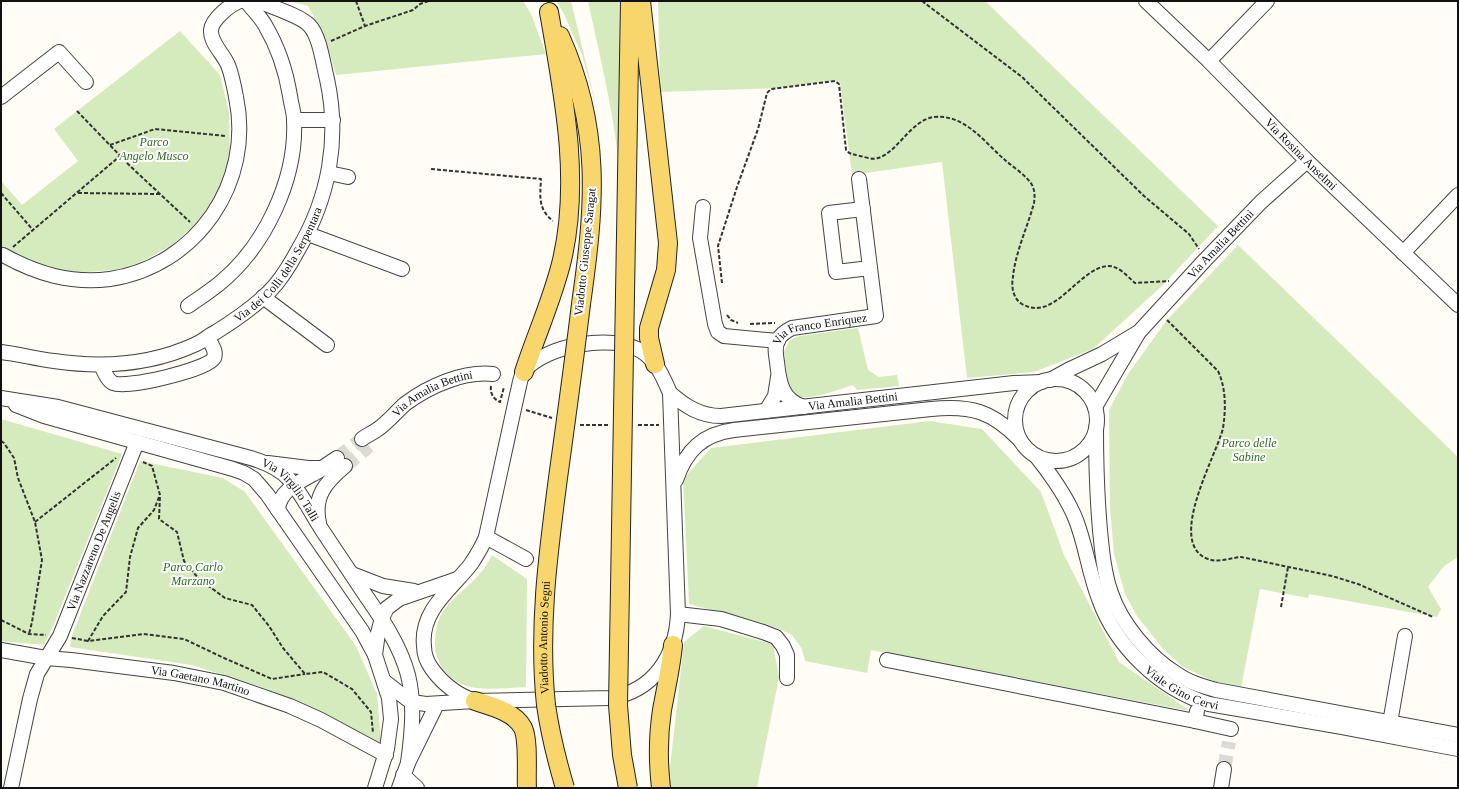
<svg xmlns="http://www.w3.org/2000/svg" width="1459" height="789" viewBox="0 0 1459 789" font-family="'Times New Roman',serif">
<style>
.green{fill:#d5ebbd}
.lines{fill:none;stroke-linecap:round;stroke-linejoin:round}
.minor-tunnel{stroke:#dbdad3;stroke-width:14;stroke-dasharray:14 7;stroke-linecap:butt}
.minor-casing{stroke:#444;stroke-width:16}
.major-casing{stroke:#222;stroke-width:20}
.path{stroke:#333;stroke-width:2;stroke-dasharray:4 2;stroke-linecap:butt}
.minor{stroke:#fff;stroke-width:14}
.major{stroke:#f9d66b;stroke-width:18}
.major-bridge-casing{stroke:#222;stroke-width:20;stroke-linecap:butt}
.major-bridge{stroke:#f9d66b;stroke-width:18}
.labels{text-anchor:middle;stroke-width:4;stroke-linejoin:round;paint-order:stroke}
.park-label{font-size:12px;font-style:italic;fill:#2f6b1f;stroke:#fff}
.street-label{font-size:12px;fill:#111;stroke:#fff}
</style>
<rect width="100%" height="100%" fill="#fffdf5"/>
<g class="green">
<path d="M 290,1 L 523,1 L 531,14 L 546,54 L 336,75 C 329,50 321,29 308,6 Z"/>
<polygon points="556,1 571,1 597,109 582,55 564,14"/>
<path d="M 588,1 L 620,1 L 618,157 C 612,104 599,53 588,1 Z"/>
<polygon points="658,1 985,1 1218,226 1163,285 1093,349 1034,372 967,378 942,162 852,175 840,82 835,81 777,88 660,92"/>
<polygon points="180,31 220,75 229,112 230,160 217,200 196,224 172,245 129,269 72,273 31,261 1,250 1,181 22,205 78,161 54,129"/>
<polygon points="1238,245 1458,457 1458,557 1444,566 1428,587 1441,609 1437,617 1309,594 1308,598 1260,589 1241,688 1213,681 1183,667 1163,649 1137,616 1125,594 1114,554 1110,507 1109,410 1128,374 1167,320"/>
<path d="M 858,328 L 868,370 L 879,377 L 897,375 L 899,386 L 857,390 L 853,385 C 837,390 809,402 794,395 L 788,384 L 784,352 L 789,341 L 794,338 L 800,336 Z"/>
<polygon points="1,419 122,454 52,629 44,645 1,641"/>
<polygon points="930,421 982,429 1041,492 1064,555 1119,662 1190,711 871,650 867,673 805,661 802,649 792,635 777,628 689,604 683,479 711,448"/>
<polygon points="140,461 223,478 245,492 356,646 377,694 381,742 377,742 304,704 261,687 192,665 70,647 71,638"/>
<path d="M 492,555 L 527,579 L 526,687 C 496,688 462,696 442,668 C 438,661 435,653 435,645 C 435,633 437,620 444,610 C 460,589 479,582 492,555 Z"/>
<polygon points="704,626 773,644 779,677 757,788 669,788 668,785 684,642"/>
</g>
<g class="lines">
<g class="minor-tunnel">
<polyline points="337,458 362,439"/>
<polyline points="345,466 369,446"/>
<polyline points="1224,769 1229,742"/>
</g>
<defs>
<g id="minor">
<path id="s1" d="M 1146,1 L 1209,61 L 1307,161 L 1458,305"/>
<polyline points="1209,61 1267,1"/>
<polyline points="1,97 59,52 86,82"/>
<polyline points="294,120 333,120"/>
<polyline points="329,173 348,177"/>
<polyline points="703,207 700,238 715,324 718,332 724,336 778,341"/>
<polyline points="863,209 829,213 836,272 870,268"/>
<polyline points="308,234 402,269"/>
<polyline points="1403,253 1458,195"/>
<path d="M 3,255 C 37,274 71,284 110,279 C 197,266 254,182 236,97 C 234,86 232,75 228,65 C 223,53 210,43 211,30 C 212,19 231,4 240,1"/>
<polyline points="263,297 327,345"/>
<path d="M 188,306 C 198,299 209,292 220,283 C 265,246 297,179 294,120 C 294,112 291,104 290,96 C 286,71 278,47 265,25 C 260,16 252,9 246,1"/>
<path id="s2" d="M 1,352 C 19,354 36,359 54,361 C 102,368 150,365 194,345 C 202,342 208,336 216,332 C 235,320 253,308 269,292 C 281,280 290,265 298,250 C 329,198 340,139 327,79 C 323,64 320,36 309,25 C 299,15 271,7 258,1"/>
<path d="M 101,365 C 104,371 107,380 113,383 C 126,389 207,370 214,358 C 217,351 211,344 208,338"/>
<circle cx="1056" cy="420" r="41"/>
<polyline points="1050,380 1068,370 1102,354 1137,333"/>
<path id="s3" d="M 670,393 C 685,406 700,416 721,416 L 1014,383 L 1042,382"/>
<path id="s4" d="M 1,398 L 58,407 L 247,457 C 262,461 278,467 289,479 C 302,494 311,513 322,530 C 336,551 350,572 364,593 C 382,619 400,645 408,675 C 415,704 412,733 408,763"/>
<polyline points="16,405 44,416 233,469 244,473 254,479 267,494 362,631 375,655"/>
<path id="s5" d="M 804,407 C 782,401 779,382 777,362 C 776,355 774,347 778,340 C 781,334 786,331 792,328 L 876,316 L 859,179"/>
<path id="s6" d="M 1095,407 L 1139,332 L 1205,260 L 1261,202 L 1307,161"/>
<polyline points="766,411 775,396 778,377"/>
<path d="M 1096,428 C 1096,462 1097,496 1100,530 C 1102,551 1104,573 1111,593 C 1121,623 1149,657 1177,674 C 1188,682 1202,686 1216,690 L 1458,735"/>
<path id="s7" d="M 362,439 C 367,435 373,433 378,429 C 387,423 396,412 405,404 C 429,386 463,371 493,374"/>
<path id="s8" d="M 1036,456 C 1052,476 1067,497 1076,520 C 1086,546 1089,573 1099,599 C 1116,647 1160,689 1209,704 L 1342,727 L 1458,749"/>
<polyline points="268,463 308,468 322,468 337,458"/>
<path d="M 676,480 C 686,450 703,434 734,430 L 931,409 C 971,405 992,411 1020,440"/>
<path d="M 278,510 C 279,488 306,479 322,469"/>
<path d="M 319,523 C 313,496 326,482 345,466"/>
<polyline points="486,537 526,559"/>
<polyline points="352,574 383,586 414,591"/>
<polyline points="678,614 721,619 763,632 776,637 783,646 787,655 787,678"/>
<path id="s9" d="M 1,650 L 46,658 L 71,660 L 174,673 L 224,683 L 290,706 L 321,720 L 386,755"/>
<polyline points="887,660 1195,721"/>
<path d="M 384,681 L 407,699 L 412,702 L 426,704 L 475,701 L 610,698 C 654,691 676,656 678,614 L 670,393 C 663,377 656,360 641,351 C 612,333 546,345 524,371 C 520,377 519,388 517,395 L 486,537 C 482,547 477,555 471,564 C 452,589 420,610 424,646 C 424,654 427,662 432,669 C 443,684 457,695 475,701"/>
<polyline points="1197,711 1195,721 1231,729"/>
<polyline points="1390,723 1405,636"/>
<polyline points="403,775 417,788"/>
<path id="s10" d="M 11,788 L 30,699 L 37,674 L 60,636 L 137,442"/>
<polyline points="375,788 387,749 391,719 389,698 375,655 378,633 382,618 387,608 399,599 457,579"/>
<polyline points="399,788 408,763 437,704"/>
<polyline points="1221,788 1224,769"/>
</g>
<g id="major">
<polyline points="641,1 668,243 666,270 649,328 649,338 655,364"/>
<path d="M 560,36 C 602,130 595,205 581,304"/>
<polyline points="625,294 630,1"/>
<path d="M 524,372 C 536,335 553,298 562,260 C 581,178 563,93 549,12"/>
<path d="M 475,701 C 491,706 515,712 523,728 C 529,741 526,773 527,788"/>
<path d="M 661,788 C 658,762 658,736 662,710 C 666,688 671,667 673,645"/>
</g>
</defs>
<use href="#minor" class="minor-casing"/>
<use href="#major" class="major-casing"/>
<g class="path">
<polyline points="356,1 365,26"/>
<polyline points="922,1 1022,77 1144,196 1189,234 1199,249"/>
<polyline points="331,41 365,26 413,10 420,4 429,1"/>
<polyline points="77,111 130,166 190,222"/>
<polyline points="110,145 155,129 226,136"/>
<path d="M 431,169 L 541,179 C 540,197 538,209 553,221"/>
<polyline points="1,193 33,230"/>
<polyline points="78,193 160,194"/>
<polyline points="13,247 120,156"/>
<path d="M 722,283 L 718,246 L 737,187 L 758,129 L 767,93 L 771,89 L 835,81 L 839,84 L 846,150 C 850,155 854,154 860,156 C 865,157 872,160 878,158 C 897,153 911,120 934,117 C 965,114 984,142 1005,160 C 1013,167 1024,174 1030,182 C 1035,188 1035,196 1034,203 C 1028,226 1015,253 1013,277 C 1011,286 1013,299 1022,304 C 1054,323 1078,269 1107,266 C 1118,265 1127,276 1135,283 L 1169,281"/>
<polyline points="727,315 731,320 738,323"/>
<path d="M 1167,320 L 1218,371 C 1226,388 1226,409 1223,428 C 1217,455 1165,543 1208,559 C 1218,563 1230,558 1241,557 L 1332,576 L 1358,584 L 1433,617"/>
<polyline points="750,324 775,323"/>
<path d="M 491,386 C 490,393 493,399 500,402 L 504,387"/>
<polyline points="526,410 552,418"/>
<polyline points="580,425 609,425"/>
<polyline points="638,425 659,425"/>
<polyline points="1,441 4,443 14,458 18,478 35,522 42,560 32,622 29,634"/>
<polyline points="143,462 152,466 160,495 159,519 177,532 184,561 199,579 225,598 252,605 269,626 283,648 305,674 323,672 352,689 371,712 373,733"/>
<polyline points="159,497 154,510 138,528 130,557 126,592 103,616 88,641 143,634 184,639 224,658 272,679 305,674"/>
<polyline points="35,522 116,458"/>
<polyline points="1281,607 1288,567"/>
<polyline points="1,620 29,634 46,635"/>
<polyline points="72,638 88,641"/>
</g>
<use href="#minor" class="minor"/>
<use href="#major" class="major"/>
<defs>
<g id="major-bridge">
<polyline points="625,294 618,705 622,755 628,788"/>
<path id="s11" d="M 565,788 C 557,761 550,733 546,705 C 538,629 548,554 558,478 C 566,420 574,362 581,304"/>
</g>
</defs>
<use href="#major-bridge" class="major-bridge-casing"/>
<use href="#major-bridge" class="major-bridge"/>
</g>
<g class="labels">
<g class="park-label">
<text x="154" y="146">Parco<tspan x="154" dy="14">Angelo Musco</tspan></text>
<text x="1249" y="447">Parco delle<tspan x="1249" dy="14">Sabine</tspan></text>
<text x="193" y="571">Parco Carlo<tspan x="193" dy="14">Marzano</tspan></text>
</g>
<g class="street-label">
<text dy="4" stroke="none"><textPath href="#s1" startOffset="218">Via Rosina Anselmi</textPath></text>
<text dy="4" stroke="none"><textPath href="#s6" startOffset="207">Via Amalia Bettini</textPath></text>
<text transform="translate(585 252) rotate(-84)" y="4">Viadotto Giuseppe Saragat</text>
<text dy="4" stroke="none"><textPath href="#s2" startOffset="316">Via dei Colli della Serpentara</textPath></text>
<text dy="4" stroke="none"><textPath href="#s5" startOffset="124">Via Franco Enriquez</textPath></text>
<text dy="4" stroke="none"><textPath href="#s7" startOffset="85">Via Amalia Bettini</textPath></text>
<text dy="4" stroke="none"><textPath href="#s3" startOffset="190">Via Amalia Bettini</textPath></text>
<text dy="4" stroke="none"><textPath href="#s4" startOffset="310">Via Virgilio Talli</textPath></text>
<text dy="4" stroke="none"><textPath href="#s10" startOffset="253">Via Nazzareno De Angelis</textPath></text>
<text dy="4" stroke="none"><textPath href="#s11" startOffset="153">Viadotto Antonio Segni</textPath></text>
<text dy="4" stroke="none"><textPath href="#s9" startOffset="202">Via Gaetano Martino</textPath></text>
<text dy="4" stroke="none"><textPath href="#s8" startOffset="284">Viale Gino Cervi</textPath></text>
</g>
</g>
<rect width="1459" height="789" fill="none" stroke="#111111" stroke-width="4"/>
</svg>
